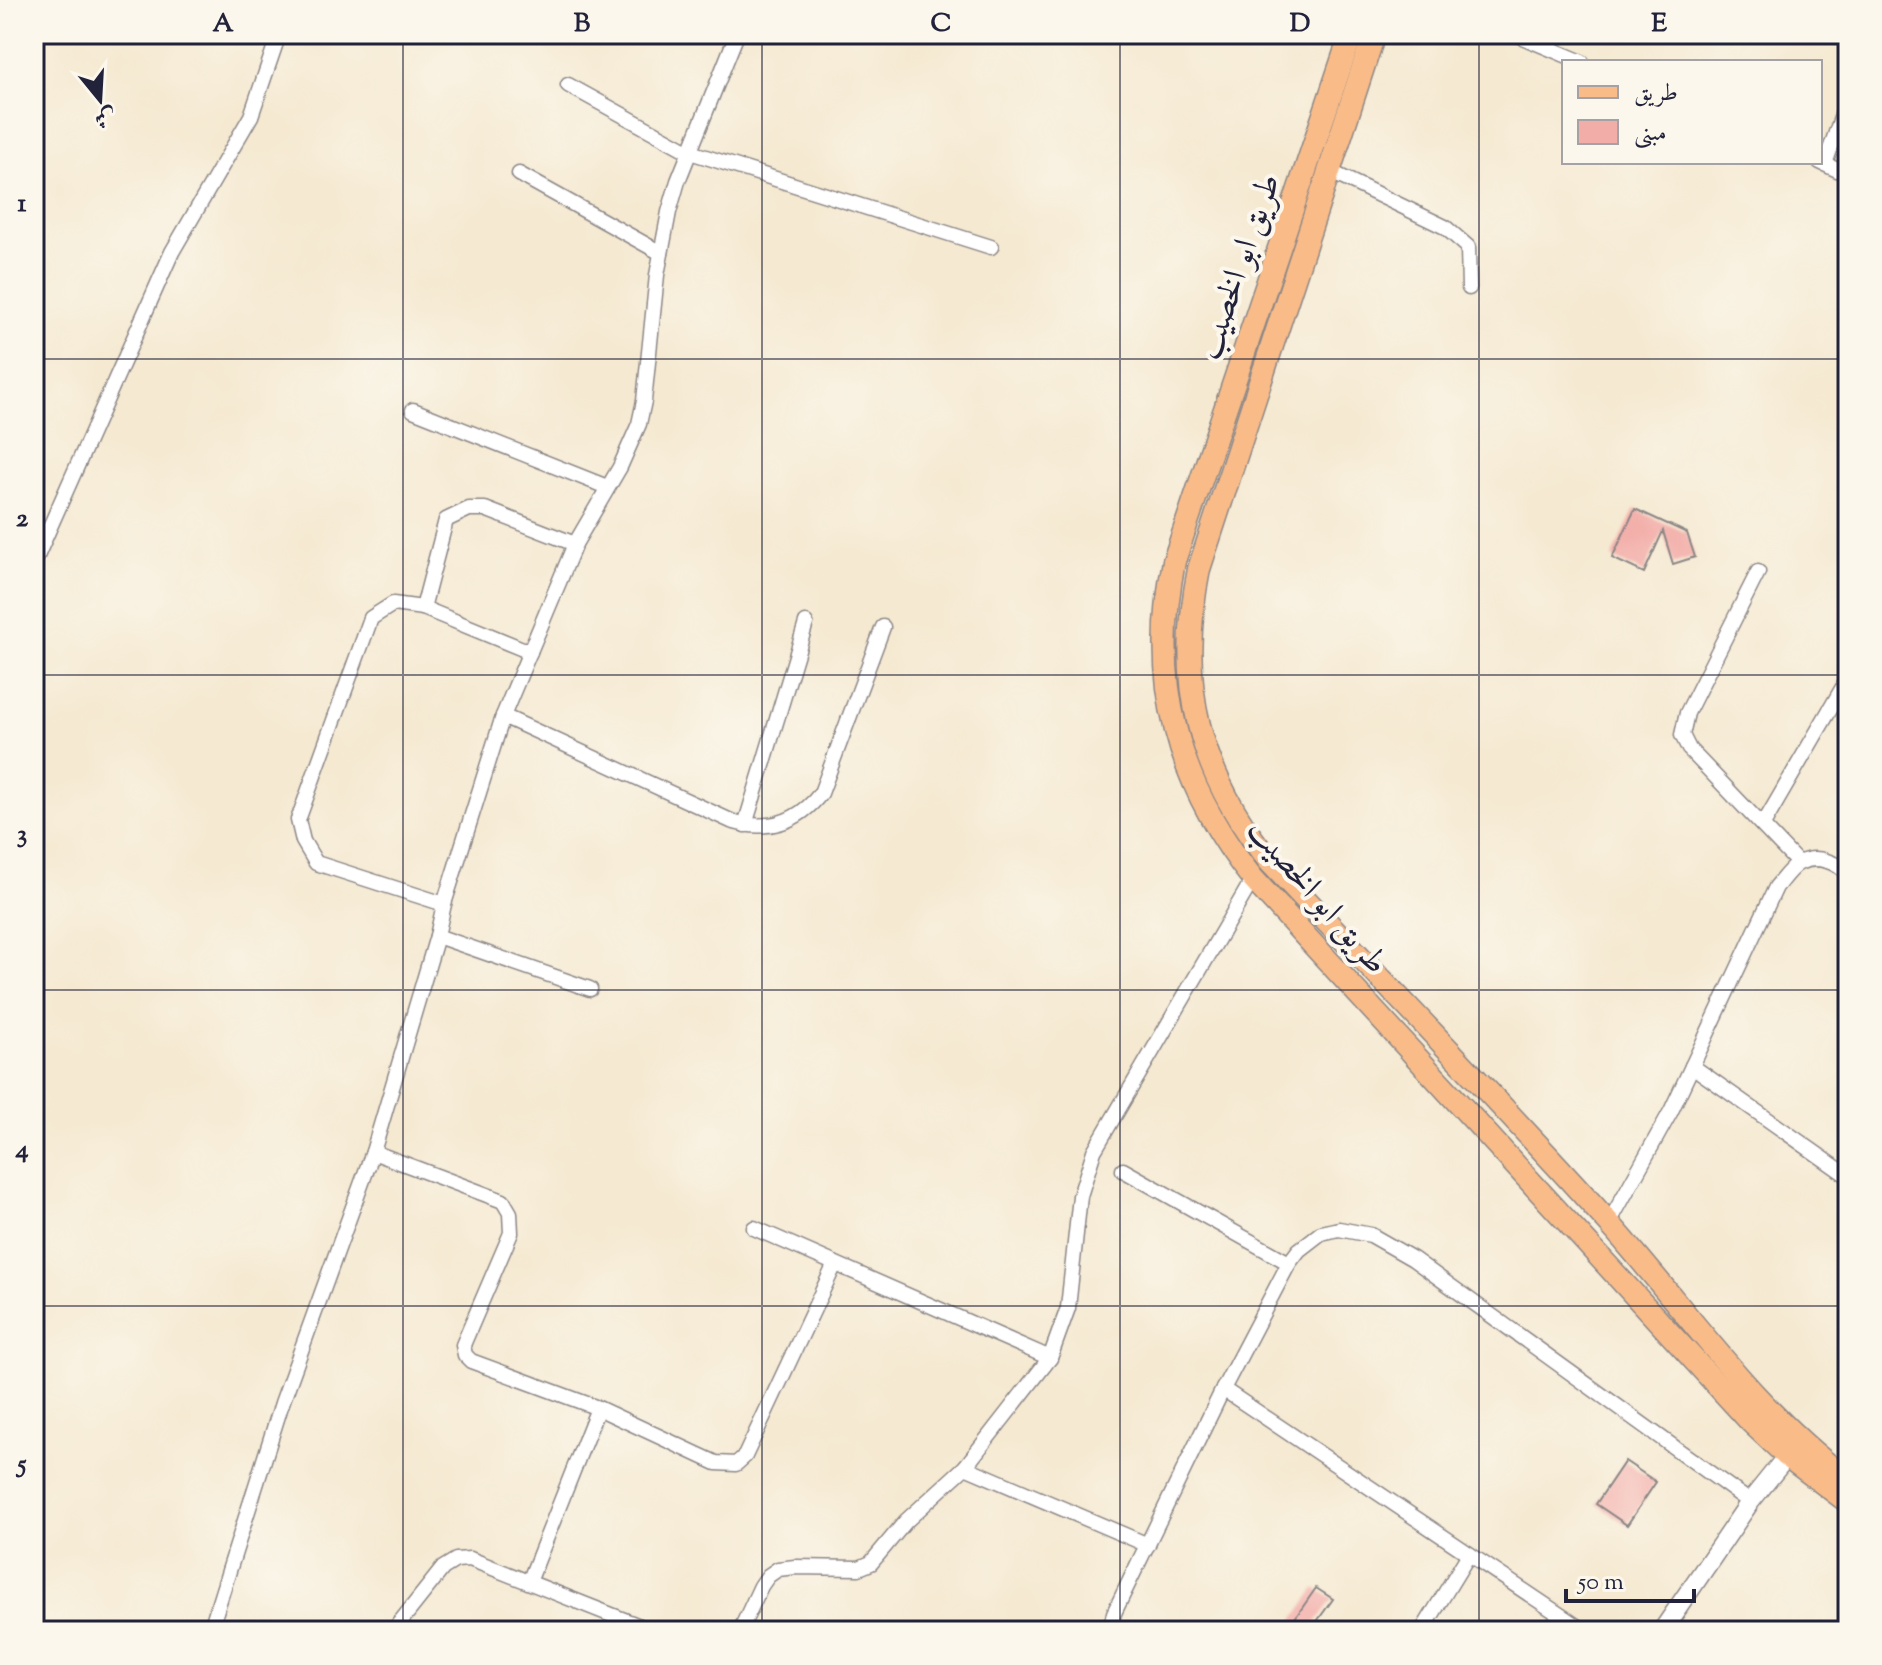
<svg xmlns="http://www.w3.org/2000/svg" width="1882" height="1665" viewBox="0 0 1882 1665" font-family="'Sorts Mill Goudy',Amiri,serif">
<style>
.building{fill:#f3ada9}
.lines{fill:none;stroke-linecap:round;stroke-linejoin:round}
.minor-casing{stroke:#8c8686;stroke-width:17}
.tertiary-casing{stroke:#8c8686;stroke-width:21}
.primary-casing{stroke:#8c8686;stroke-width:25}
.minor{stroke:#fff;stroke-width:14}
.tertiary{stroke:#fff;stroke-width:18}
.primary{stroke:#f9bc89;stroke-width:22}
.grid{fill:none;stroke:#22223b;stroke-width:2;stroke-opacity:0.55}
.labels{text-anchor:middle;stroke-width:8;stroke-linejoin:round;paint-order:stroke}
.street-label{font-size:34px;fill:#22223b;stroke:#fbf7ec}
.neatline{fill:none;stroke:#22223b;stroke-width:3}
.grid-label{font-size:26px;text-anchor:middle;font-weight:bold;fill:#22223b}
</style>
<rect width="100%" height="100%" fill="#fbf7ec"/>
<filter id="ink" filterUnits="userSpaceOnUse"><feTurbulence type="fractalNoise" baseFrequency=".0125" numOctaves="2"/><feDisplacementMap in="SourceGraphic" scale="16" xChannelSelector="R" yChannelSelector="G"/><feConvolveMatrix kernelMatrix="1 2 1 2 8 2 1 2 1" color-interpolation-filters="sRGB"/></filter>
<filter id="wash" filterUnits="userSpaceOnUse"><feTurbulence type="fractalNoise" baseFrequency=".006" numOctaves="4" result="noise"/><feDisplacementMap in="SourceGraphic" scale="32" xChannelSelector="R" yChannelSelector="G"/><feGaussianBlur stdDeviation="1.8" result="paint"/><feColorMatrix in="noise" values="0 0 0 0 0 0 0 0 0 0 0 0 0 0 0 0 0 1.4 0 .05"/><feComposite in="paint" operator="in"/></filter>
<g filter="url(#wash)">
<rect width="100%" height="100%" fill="#f5e9d1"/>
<g id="blocks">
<g class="building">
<polygon points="1635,509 1687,533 1695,557 1673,564 1663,531 1644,573 1612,558"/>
<polygon points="1625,1461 1656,1482 1627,1525 1596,1504"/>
<polygon points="1316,1588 1333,1599 1310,1631 1286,1631"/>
</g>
</g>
</g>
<g filter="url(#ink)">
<use href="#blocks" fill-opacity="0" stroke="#8c8686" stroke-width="2"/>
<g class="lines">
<defs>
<g id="minor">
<polyline points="1515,34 1582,62"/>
<polyline points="1832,34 1848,41"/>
<polyline points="568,85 690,152 991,247"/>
<polyline points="1820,162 1848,175"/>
<polyline points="1825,164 1848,98"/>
<polyline points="1329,171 1445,227 1468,247 1469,288"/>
<polyline points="519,174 661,253"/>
<polyline points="413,410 607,487"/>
<polyline points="34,563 172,252 251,116 279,34"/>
<polyline points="1758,572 1687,713 1682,735 1689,749 1798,863"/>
<polyline points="423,608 446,520 469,509 485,509 575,544"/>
<path d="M 503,716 L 731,821 C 767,832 798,823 821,793 L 883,627"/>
<polyline points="745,825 806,623"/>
<polyline points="1763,825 1846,682"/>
<polyline points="444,904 316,863 303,841 298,820 371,618 393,604 423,608 530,652"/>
<polyline points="437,936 590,989"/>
<polyline points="1692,1066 1848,1176"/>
<polyline points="373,1152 503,1201 510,1213 511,1233 463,1345 465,1355 471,1361 598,1408 716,1463 736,1464 745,1456 835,1264"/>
<polyline points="1123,1170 1289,1263"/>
<path d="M 1609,1223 L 1671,1111 L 1776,887 C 1782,880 1791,867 1799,863 C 1817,854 1836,862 1848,874"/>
<polyline points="754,1228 1050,1358"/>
<polyline points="1223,1389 1584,1631"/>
<polyline points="965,1467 1148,1545"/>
<polyline points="529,1582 598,1408"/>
<polyline points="210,1631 282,1403 373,1152 437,936 444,904 503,716 575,544 620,467 639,424 644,401 657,275 669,212 678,181 737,34"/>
<polyline points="393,1631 443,1568 456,1560 470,1559 652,1631"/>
<polyline points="740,1631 761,1586 768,1576 778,1569 795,1567 859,1568 871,1563 906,1521 965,1467 1050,1358 1068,1308 1080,1196 1094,1151 1253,879"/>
<polyline points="1110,1631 1114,1613 1223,1389 1289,1263 1299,1250 1321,1233 1339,1229 1371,1235 1413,1259 1750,1502"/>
<polyline points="1422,1631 1469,1554"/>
</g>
<polyline id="tertiary" points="1662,1631 1750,1502 1787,1456"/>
<g id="primary">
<path d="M 1351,34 L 1174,561 C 1150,682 1176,782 1253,879 L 1751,1422 L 1787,1456 L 1848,1502"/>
<path d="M 1374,34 L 1199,569 C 1176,682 1198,774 1271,863 C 1384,983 1499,1100 1608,1222 C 1686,1309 1753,1410 1848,1480"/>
</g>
</defs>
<use href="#minor" class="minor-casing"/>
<use href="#tertiary" class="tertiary-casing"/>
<use href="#primary" class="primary-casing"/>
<use href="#minor" class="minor"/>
<use href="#tertiary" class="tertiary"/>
<use href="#primary" class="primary"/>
</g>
</g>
<path class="grid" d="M 403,34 L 403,1631M 762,34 L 762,1631M 1120,34 L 1120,1631M 1479,34 L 1479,1631M 34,359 L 1848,359M 34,675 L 1848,675M 34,990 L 1848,990M 34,1306 L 1848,1306"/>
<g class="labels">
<g class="street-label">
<text transform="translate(1237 266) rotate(-71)" y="12">طريق ابو الخصيب</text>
<text transform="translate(1319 895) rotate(49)" y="12">طريق ابو الخصيب</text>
</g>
</g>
<rect width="1882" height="1665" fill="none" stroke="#fbf7ec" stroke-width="88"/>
<rect x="1562" y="60" width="260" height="104" fill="#fbf7ec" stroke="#a4a2a5" stroke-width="2"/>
<rect x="1578" y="86" width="40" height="12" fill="#f9bc89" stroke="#a4a2a5" stroke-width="2"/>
<text x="1634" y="100" font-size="24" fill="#22223b">طريق</text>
<rect x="1578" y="120" width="40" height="24" fill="#f3ada9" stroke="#a4a2a5" stroke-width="2"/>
<text x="1634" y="140" font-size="24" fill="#22223b">مبنى</text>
<g transform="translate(100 100) rotate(162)" stroke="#fbf7ec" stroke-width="6" paint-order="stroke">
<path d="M0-6L14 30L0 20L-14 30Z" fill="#22223b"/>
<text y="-12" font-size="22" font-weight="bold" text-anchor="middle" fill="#22223b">ش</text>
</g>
<path d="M1566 1589v12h128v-12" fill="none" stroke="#22223b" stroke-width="4"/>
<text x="1578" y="1589" font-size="24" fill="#22223b" stroke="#fbf7ec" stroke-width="6" paint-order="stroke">50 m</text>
<rect x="44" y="44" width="1794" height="1577" class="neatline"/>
<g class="grid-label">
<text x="223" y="31">A</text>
<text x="582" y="31">B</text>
<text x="941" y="31">C</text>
<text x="1300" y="31">D</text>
<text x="1659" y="31">E</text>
<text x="22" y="211">1</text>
<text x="22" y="526">2</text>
<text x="22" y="842">3</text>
<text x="22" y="1157">4</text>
<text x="22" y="1472">5</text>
</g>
</svg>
